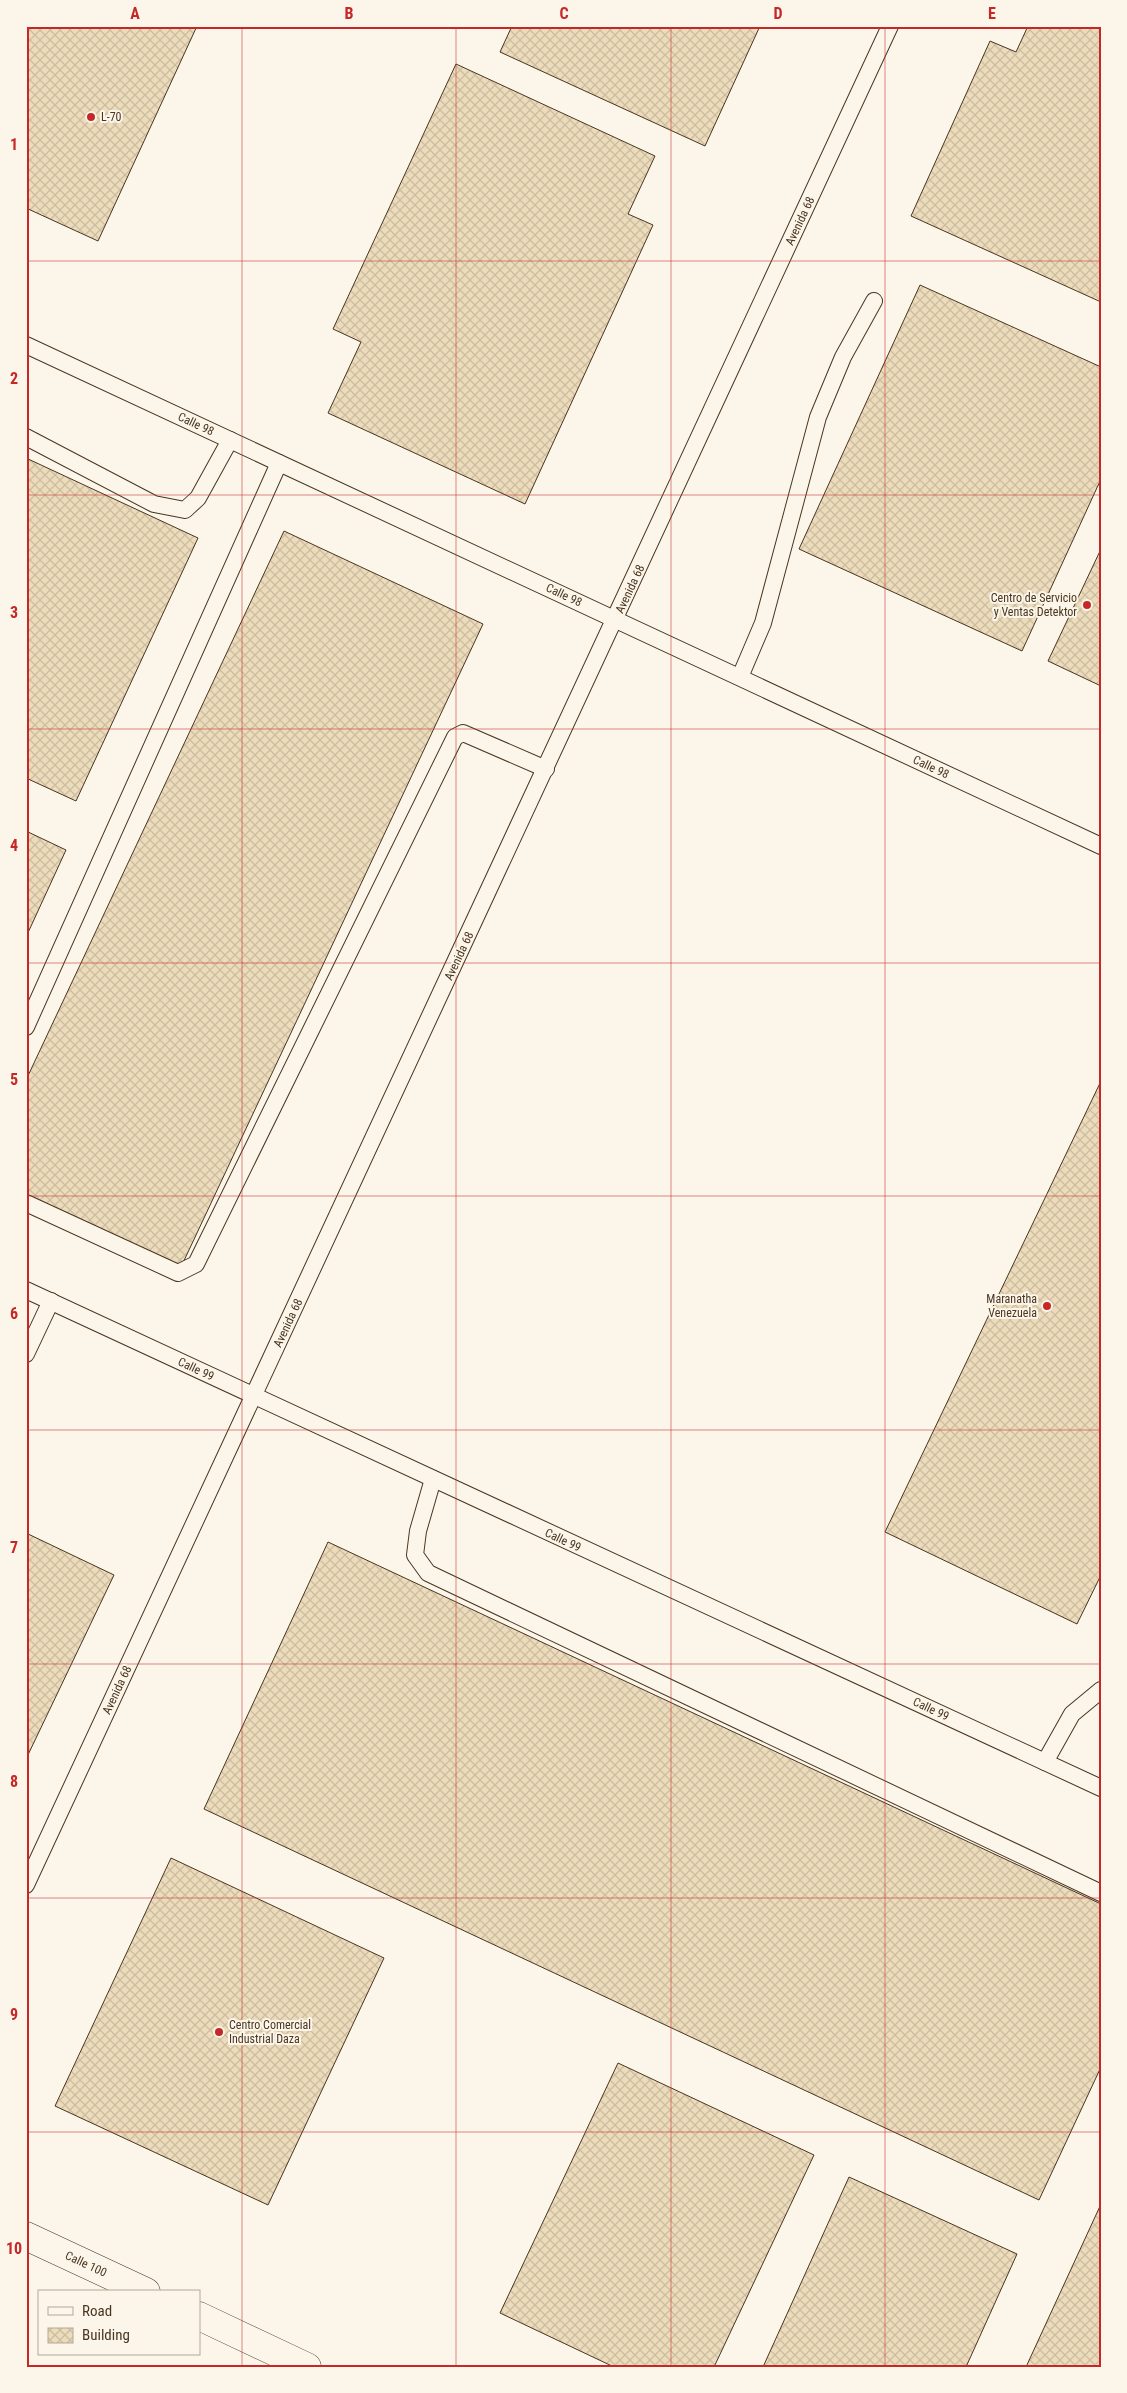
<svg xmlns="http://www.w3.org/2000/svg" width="1127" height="2393" viewBox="0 0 1127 2393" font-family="'Roboto Condensed',sans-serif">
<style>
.building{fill:url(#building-cross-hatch);stroke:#4a3520}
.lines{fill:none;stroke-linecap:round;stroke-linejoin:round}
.lane-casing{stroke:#4a3520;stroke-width:18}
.street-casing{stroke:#4a3520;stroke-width:29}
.lane{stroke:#fbf6e9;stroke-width:16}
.street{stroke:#fbf6e9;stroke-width:28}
.grid{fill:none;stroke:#c62828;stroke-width:1;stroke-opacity:0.55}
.poi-dot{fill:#c62828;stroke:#fbf6e9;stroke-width:2}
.labels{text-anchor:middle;stroke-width:4;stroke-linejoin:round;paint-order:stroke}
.poi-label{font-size:12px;fill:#4a3520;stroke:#fbf6e9;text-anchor:start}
.street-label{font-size:12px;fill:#4a3520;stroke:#fbf6e9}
.neatline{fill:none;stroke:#c62828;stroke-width:2}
.grid-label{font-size:16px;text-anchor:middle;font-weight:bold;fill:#c62828}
</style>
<defs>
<pattern id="building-cross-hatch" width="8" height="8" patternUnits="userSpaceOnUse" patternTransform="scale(1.25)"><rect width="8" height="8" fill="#ecdcbc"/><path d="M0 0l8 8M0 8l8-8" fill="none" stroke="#ccbda1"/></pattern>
</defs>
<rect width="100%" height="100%" fill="#fbf6e9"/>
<g class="building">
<polygon points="26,26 197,26 98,241 26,208"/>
<polygon points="512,26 760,26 705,146 500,52"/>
<polygon points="1028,26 1101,26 1101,302 911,216 990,41 1016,52"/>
<polygon points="456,64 655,156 628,214 653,225 525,504 328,413 361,342 333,329"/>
<polygon points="920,285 1101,367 1101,479 1022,651 799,549"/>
<polygon points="26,458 198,538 76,801 26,778"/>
<polygon points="284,531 483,624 181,1267 26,1194 26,1080"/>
<polygon points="1101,549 1101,686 1048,661"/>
<polygon points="26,831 66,850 26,937"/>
<polygon points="1101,1081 1101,1575 1077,1624 885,1532"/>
<polygon points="26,1533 114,1575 26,1759"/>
<polygon points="328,1542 1101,1904 1101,2067 1039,2200 204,1809"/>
<polygon points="171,1858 384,1958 268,2205 55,2106"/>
<polygon points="618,2063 814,2155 714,2367 614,2367 500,2313"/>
<polygon points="849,2177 1017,2254 966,2367 763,2367"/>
<polygon points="1101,2204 1101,2367 1026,2367"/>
</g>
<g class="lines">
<defs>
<g id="lane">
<polyline points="26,345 1101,846"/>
<polyline points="26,437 154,504 185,510 198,498 230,440"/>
<polyline points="740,677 763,623 818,417 843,357 874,301"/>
<polyline points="26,1027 279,463"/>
<polyline points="26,1203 178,1273 196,1264 455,737 463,733 546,769"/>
<polyline points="26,1290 1101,1788"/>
<polyline points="26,1354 51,1301"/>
<polyline points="433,1479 418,1531 415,1555 428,1573 1101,1893"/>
<polyline points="1045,1762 1072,1714 1101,1690"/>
<polyline points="26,1885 890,26"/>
</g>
<g id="street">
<polyline points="26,2236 146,2292"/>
<polyline points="199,2316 307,2367"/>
</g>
</defs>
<use href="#lane" class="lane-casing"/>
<use href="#street" class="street-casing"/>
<use href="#lane" class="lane"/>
<use href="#street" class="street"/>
</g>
<path class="grid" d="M 242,26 L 242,2367M 456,26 L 456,2367M 671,26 L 671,2367M 885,26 L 885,2367M 26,261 L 1101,261M 26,495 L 1101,495M 26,729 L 1101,729M 26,963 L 1101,963M 26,1196 L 1101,1196M 26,1430 L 1101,1430M 26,1664 L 1101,1664M 26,1898 L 1101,1898M 26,2132 L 1101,2132"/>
<g class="poi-dot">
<circle cx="91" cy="117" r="5"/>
<circle cx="1087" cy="605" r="5"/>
<circle cx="1047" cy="1306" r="5"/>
<circle cx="219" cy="2032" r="5"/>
</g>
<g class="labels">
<g class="poi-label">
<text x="101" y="121">L-70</text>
<text x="1077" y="602" text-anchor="end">Centro de Servicio<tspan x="1077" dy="14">y Ventas Detektor</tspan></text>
<text x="1037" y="1303" text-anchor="end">Maranatha<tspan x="1037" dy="14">Venezuela</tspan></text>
<text x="229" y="2029">Centro Comercial<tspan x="229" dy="14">Industrial Daza</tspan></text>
</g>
<g class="street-label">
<text transform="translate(800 221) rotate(-65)" y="4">Avenida 68</text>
<text transform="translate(196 424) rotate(25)" y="4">Calle 98</text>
<text transform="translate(630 589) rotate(-65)" y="4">Avenida 68</text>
<text transform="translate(564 595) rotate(25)" y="4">Calle 98</text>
<text transform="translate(931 767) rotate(25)" y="4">Calle 98</text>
<text transform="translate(459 956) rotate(-65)" y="4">Avenida 68</text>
<text transform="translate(288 1323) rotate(-65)" y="4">Avenida 68</text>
<text transform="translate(196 1369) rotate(25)" y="4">Calle 99</text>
<text transform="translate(563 1540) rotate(25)" y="4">Calle 99</text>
<text transform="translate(117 1690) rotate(-65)" y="4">Avenida 68</text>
<text transform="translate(931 1709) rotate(25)" y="4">Calle 99</text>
<text transform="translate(86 2264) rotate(25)" y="4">Calle 100</text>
</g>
</g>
<rect width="1127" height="2393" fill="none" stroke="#fbf6e9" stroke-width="55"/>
<rect x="38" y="2290" width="162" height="65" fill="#fbf6e9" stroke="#b4a999"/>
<rect x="48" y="2307" width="25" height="8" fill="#fbf6e9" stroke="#b4a999"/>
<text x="82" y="2316" font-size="15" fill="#4a3520">Road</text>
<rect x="48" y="2328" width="25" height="15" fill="url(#building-cross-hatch)" stroke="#b4a999"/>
<text x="82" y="2340" font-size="15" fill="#4a3520">Building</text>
<rect x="28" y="28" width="1072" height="2338" class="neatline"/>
<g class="grid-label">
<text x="135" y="19">A</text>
<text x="349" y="19">B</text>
<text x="564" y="19">C</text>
<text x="778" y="19">D</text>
<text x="992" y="19">E</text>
<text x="14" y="150">1</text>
<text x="14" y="384">2</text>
<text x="14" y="618">3</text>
<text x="14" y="851">4</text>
<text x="14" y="1085">5</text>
<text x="14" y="1319">6</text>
<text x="14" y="1553">7</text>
<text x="14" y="1787">8</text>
<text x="14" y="2020">9</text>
<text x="14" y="2254">10</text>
</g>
</svg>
